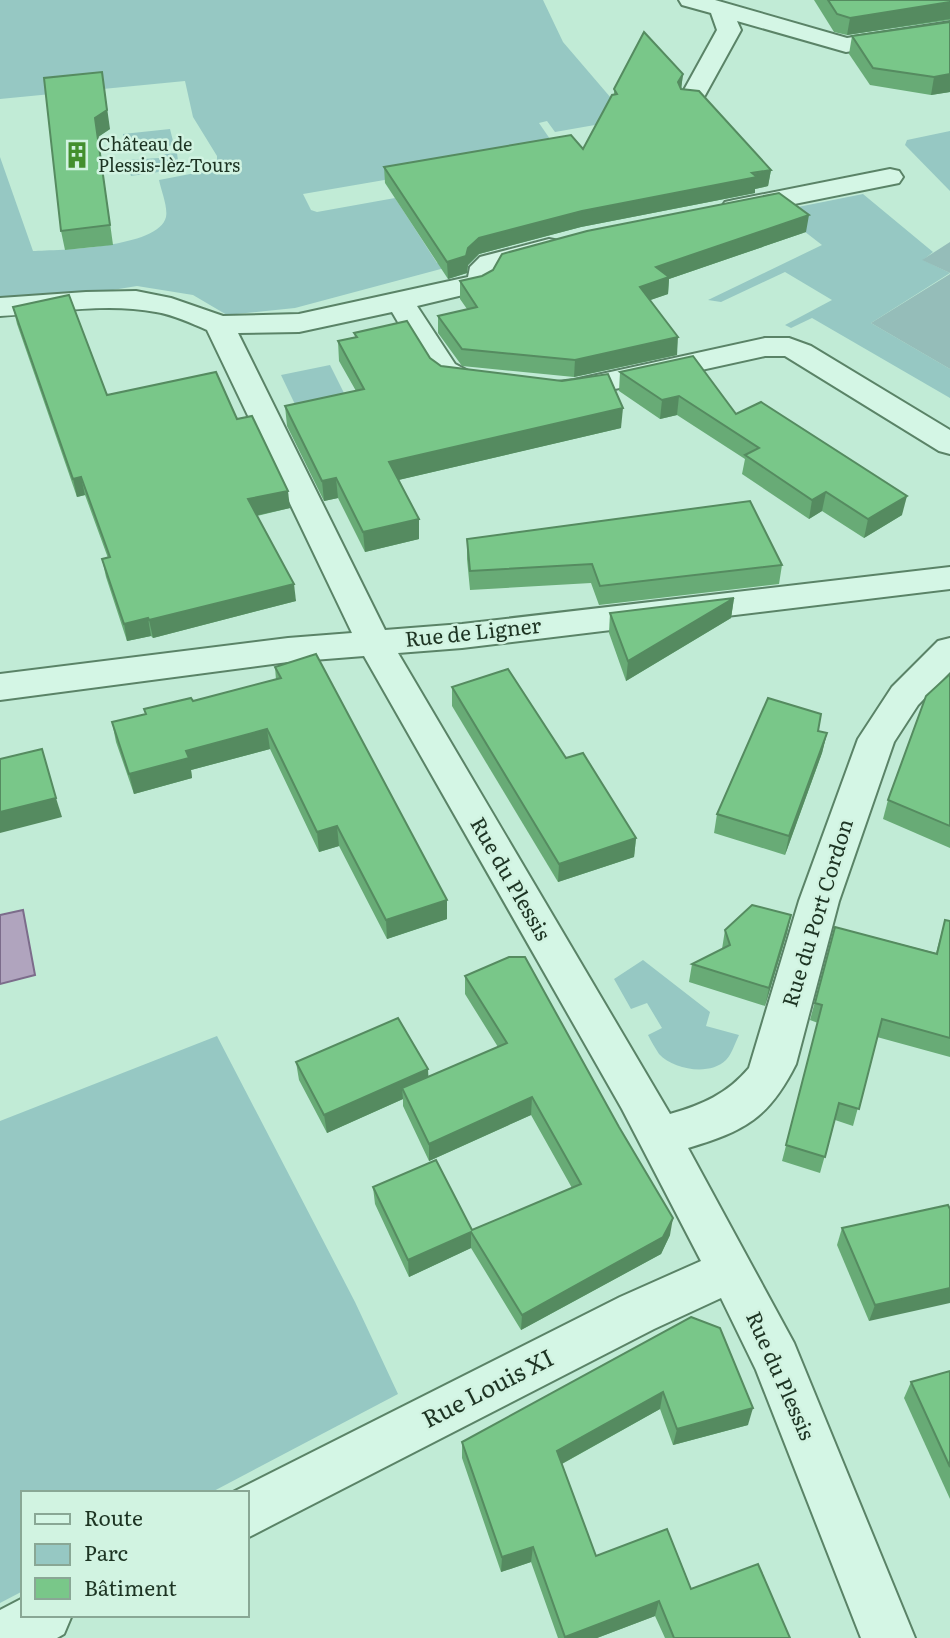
<svg xmlns="http://www.w3.org/2000/svg" width="950" height="1638" viewBox="0 0 950 1638" font-family="Literata,serif">
<style>
.green{fill:#96c8c3}
.cemetery{fill:#95bdb9}
.water{fill:#b0a4be;stroke:#7c6c8b;stroke-width:2}
.lines{fill:none;stroke-linecap:round;stroke-linejoin:round}
.minor-casing{stroke:#5a8367;stroke-width:4}
.minor{fill:#d4f6e5;fill-rule:evenodd}
.wall{fill:#68ab76}
.shaded-wall{fill:#558b60}
.building{fill:#79c789;stroke:#558b60;stroke-width:2}
.labels{text-anchor:middle;stroke-width:5;stroke-linejoin:round;paint-order:stroke}
.far-poi-label{font-size:18px;fill:#1d3423;stroke:#d1f3e1;text-anchor:start}
.street-label{font-size:21px;fill:#1d3423;stroke:#d1f3e1}
.near-street-label{font-size:24px;fill:#1d3423;stroke:#d1f3e1}
</style>
<rect width="100%" height="100%" fill="#c1ebd6"/>
<g class="green">
<path d="M 0,0 L 543,0 L 563,42 L 629,119 L 555,132 L 547,121 L 539,123 L 550,139 L 396,178 L 303,194 L 311,210 L 317,212 L 395,198 L 437,263 L 467,262 L 295,308 L 227,315 L 193,295 L 137,286 L 14,306 L 0,303 L 0,157 L 33,251 C 58,250 159,248 166,217 C 168,207 161,190 159,180 L 211,170 L 217,164 L 217,156 L 193,117 L 185,81 L 0,99 Z"/>
<polygon points="170,129 174,145 162,147 158,144 124,151 123,134"/>
<polygon points="950,131 950,191 905,145 907,140"/>
<polygon points="177,153 179,169 131,176 127,160 159,158 165,154"/>
<polygon points="863,194 933,252 923,260 950,273 871,323 950,369 950,398 812,318 791,328 785,325 832,300 785,272 721,302 708,300 822,245 778,211"/>
<polygon points="330,365 352,409 302,419 281,375"/>
<path d="M 643,960 L 710,1012 L 706,1026 L 739,1035 C 735,1043 732,1054 726,1060 C 710,1076 674,1070 659,1054 C 655,1048 651,1041 648,1035 L 662,1028 L 647,1003 L 631,1009 L 614,979 Z"/>
<polygon points="217,1036 355,1302 398,1394 210,1493 23,1493 23,1591 0,1603 0,1121"/>
</g>
<g class="cemetery">
<polygon points="950,242 950,273 922,260"/>
<polygon points="950,274 950,369 871,323"/>
</g>
<polygon class="water" points="23,910 35,975 0,984 0,915"/>
<g class="lines">
<defs>
<g id="minor">
<polygon points="679,0 715,0 847,38 950,22 950,36 846,52 737,21 741,30 703,99 700,104 691,106 682,104 679,99 717,30 711,13 682,5"/>
<polygon points="890,169 899,171 903,177 899,183 734,216 725,214 721,208 725,202 734,200"/>
<path d="M 549,239 L 559,241 L 563,247 L 559,253 L 500,269 L 488,289 L 417,306 L 455,364 L 470,372 L 497,376 L 501,382 L 497,388 C 477,393 450,390 434,377 C 421,366 402,328 392,312 L 299,332 L 238,333 L 385,630 L 462,624 L 950,567 L 950,589 L 462,648 L 398,653 L 670,1114 C 702,1105 727,1094 749,1068 L 799,901 L 858,739 L 892,687 L 938,641 L 950,638 L 950,672 L 918,705 L 894,742 L 839,901 L 796,1064 C 769,1118 745,1131 688,1148 L 794,1343 L 915,1638 L 861,1638 L 756,1370 L 721,1298 L 654,1329 L 247,1538 L 247,1493 L 231,1493 L 620,1297 L 701,1261 L 622,1109 L 364,656 L 288,662 L 0,700 L 0,674 L 288,638 L 352,633 L 207,330 C 191,323 174,315 156,312 C 105,302 51,313 0,316 L 0,298 L 86,292 L 136,291 L 171,298 L 223,316 L 299,314 L 468,277 L 470,267 L 480,257 Z"/>
<polygon points="765,338 789,338 811,346 950,430 950,454 939,451 785,356 765,356 574,398 549,395 545,389 549,383 574,380"/>
<polygon points="23,1598 23,1615 72,1615 64,1634 57,1638 0,1638 0,1610"/>
</g>
</defs>
<use href="#minor" class="minor-casing"/>
<use href="#minor" class="minor"/>
</g>
<g class="wall">
<polygon points="814,0 950,0 950,20 847,35 834,32"/>
<polygon points="950,22 950,92 931,95 870,85 849,54 852,36"/>
<polygon points="683,74 681,89 771,170 768,186 755,189 755,193 581,227 479,254 468,265 467,273 448,279 385,183 384,167 583,149 614,94 614,89"/>
<polygon points="44,78 110,129 98,137 113,245 65,250 61,231"/>
<polygon points="806,232 669,279 668,294 650,300 677,355 574,377 462,366 438,333 438,316 467,309 460,299 460,281"/>
<polygon points="13,307 107,395 237,419 290,508 257,516 296,601 153,638 151,636 127,641 106,577 102,559 108,558 85,495 77,497 17,324"/>
<polygon points="354,333 430,358 441,366 621,428 398,480 419,539 365,552 338,498 324,501 287,426 285,406 356,391 339,361 338,341 355,337"/>
<polygon points="620,372 736,414 902,515 864,538 822,511 809,519 742,474 745,459 677,415 660,419 619,391"/>
<polygon points="467,539 782,565 779,584 599,605 591,583 470,590 467,559"/>
<polygon points="734,598 731,618 626,681 609,633 610,613"/>
<polygon points="275,667 447,900 447,919 387,939 339,846 319,852 270,749 191,770 192,778 134,794 116,742 112,722 145,714 144,709 193,701 276,680"/>
<polygon points="950,674 950,848 883,819 888,800"/>
<polygon points="452,687 566,758 636,838 634,857 558,882 452,706"/>
<polygon points="818,731 827,733 822,753 785,855 714,833 717,814"/>
<polygon points="791,915 787,933 765,1006 689,982 692,964 722,949 725,930"/>
<polygon points="945,920 950,921 950,1057 877,1037 853,1126 835,1120 820,1173 782,1161 818,1023 810,1020 835,927 936,953"/>
<polygon points="465,976 670,1235 661,1254 521,1330 471,1248 409,1277 375,1204 373,1187 472,1230 572,1188 531,1115 429,1161 403,1106 403,1099 327,1133 299,1080 296,1062 428,1077 498,1047 465,994"/>
<polygon points="950,1209 869,1321 837,1245 842,1228"/>
<polygon points="691,1317 748,1425 673,1445 660,1409 562,1464 596,1556 691,1589 790,1638 665,1638 655,1616 597,1638 558,1638 531,1562 501,1572 462,1458 462,1442"/>
<polygon points="950,1371 950,1499 904,1398 911,1382"/>
</g>
<g class="shaded-wall">
<polygon points="950,2 950,19 847,35 850,18"/>
<polygon points="102,72 110,129 98,137 113,245 95,118"/>
<polygon points="683,74 681,90 678,82"/>
<polygon points="950,74 950,92 931,95 934,77"/>
<polygon points="771,170 768,186 755,189 755,193 581,227 479,254 468,265 467,273 448,279 447,262 468,248 479,238 582,211"/>
<polygon points="809,215 806,232 669,279 668,294 639,304 640,287 656,267"/>
<polygon points="678,337 677,355 574,377 575,360"/>
<polygon points="679,396 677,415 660,419 662,400"/>
<polygon points="623,408 621,428 390,482 389,462"/>
<polygon points="81,477 85,495 77,497 73,479"/>
<polygon points="336,478 338,498 324,501 322,481"/>
<polygon points="288,491 290,508 250,517 248,499"/>
<polygon points="826,492 822,511 809,519 812,500"/>
<polygon points="907,496 902,515 864,538 868,519"/>
<polygon points="419,519 419,539 365,552 363,532"/>
<polygon points="294,584 296,601 153,638 149,620"/>
<polygon points="734,598 731,618 626,681 628,661"/>
<polygon points="148,618 151,636 127,641 124,624"/>
<polygon points="267,729 270,749 191,770 192,778 134,794 129,774 186,751"/>
<polygon points="827,733 822,753 785,855 789,836"/>
<polygon points="56,798 62,817 0,833 0,812"/>
<polygon points="337,826 339,846 319,852 317,832"/>
<polygon points="636,838 634,857 558,882 559,864"/>
<polygon points="447,900 447,919 387,939 386,920"/>
<polygon points="791,915 787,933 765,1006 769,988"/>
<polygon points="428,1069 429,1088 402,1088 403,1099 327,1133 324,1115"/>
<polygon points="532,1097 531,1115 429,1161 429,1144"/>
<polygon points="673,1218 670,1235 661,1254 521,1330 522,1315"/>
<polygon points="471,1232 471,1248 409,1277 408,1260"/>
<polygon points="950,1288 950,1303 869,1321 875,1305"/>
<polygon points="663,1392 660,1409 556,1467 557,1451"/>
<polygon points="753,1408 748,1425 673,1445 677,1429"/>
<polygon points="533,1547 531,1562 501,1572 502,1557"/>
<polygon points="659,1601 655,1616 597,1638 565,1638 565,1637"/>
</g>
<g class="building">
<polygon points="828,0 950,0 950,2 850,18 837,14"/>
<polygon points="950,22 950,74 934,77 873,68 852,36"/>
<polygon points="644,32 683,74 678,82 681,89 699,91 771,170 752,173 757,177 582,211 479,238 468,248 466,256 447,262 384,167 571,135 583,149 612,95 617,94 614,89"/>
<polygon points="102,72 107,110 95,118 110,225 61,231 44,78"/>
<polygon points="779,193 809,215 656,267 669,277 640,287 678,337 575,360 462,349 438,316 477,307 460,281 482,276 493,270 502,254 587,231"/>
<polygon points="69,295 107,395 216,372 237,419 252,416 288,491 248,499 294,584 149,620 148,618 124,624 102,559 110,557 81,477 73,479 13,307"/>
<polygon points="407,321 430,358 441,366 562,381 608,374 623,408 389,462 419,519 363,532 336,478 322,481 285,406 364,389 338,341 357,337 354,333"/>
<polygon points="693,356 736,414 761,402 907,496 868,519 826,492 812,500 745,455 759,448 679,396 662,400 620,372"/>
<polygon points="750,501 782,565 600,586 592,564 470,571 467,539"/>
<polygon points="734,598 628,661 610,613"/>
<polygon points="316,654 447,900 386,920 337,826 317,832 267,729 186,751 189,758 129,774 112,722 146,714 144,709 191,698 193,701 281,678 275,667"/>
<polygon points="508,669 566,758 583,753 636,838 559,864 452,687"/>
<polygon points="950,674 950,826 888,800 926,696"/>
<polygon points="768,698 821,714 818,731 827,733 789,836 717,814"/>
<polygon points="42,749 56,798 0,812 0,759"/>
<polygon points="752,905 791,915 769,988 692,964 730,945 725,930"/>
<polygon points="945,920 950,921 950,1038 882,1019 859,1109 839,1103 825,1157 786,1145 822,1005 815,1003 835,927 937,954"/>
<polygon points="509,957 525,957 619,1127 673,1218 663,1237 522,1315 471,1232 408,1260 373,1187 436,1160 472,1230 581,1184 532,1097 429,1144 402,1088 507,1043 465,976"/>
<polygon points="398,1018 428,1069 324,1115 296,1062"/>
<polygon points="948,1205 950,1209 950,1288 875,1305 842,1228"/>
<polygon points="691,1317 720,1328 753,1408 677,1429 663,1392 557,1451 596,1556 667,1529 691,1589 758,1564 790,1638 674,1638 659,1601 565,1637 533,1547 502,1557 462,1442"/>
<polygon points="950,1371 950,1467 911,1382"/>
</g>
<defs>
<symbol id="building-bare" viewBox="-9 -9 18 18"><path d="M-4-6H4V6H1V3H-1V6H-4ZM-2.5-4.3h1.7v1.8h-1.7ZM.8-4.3h1.7v1.8H.8ZM-2.5-1h1.7V.8h-1.7ZM.8-1h1.7V.8H.8Z" fill="#438f2e" stroke="#d1f3e1" stroke-width="2.5" paint-order="stroke"/></symbol>
</defs>
<g fill-rule="evenodd">
<use href="#building-bare" x="58" y="136" width="38" height="38"/>
</g>
<g class="labels">
<g class="far-poi-label">
<text x="98" y="151">Château de<tspan x="98" dy="21">Plessis-lèz-Tours</tspan></text>
</g>
<g class="street-label">
<text transform="translate(473 633) rotate(-6)" y="7">Rue de Ligner</text>
<text transform="translate(510 879) rotate(60)" y="7">Rue du Plessis</text>
<text transform="translate(818 913) rotate(-73)" y="7">Rue du Port Cordon</text>
<text transform="translate(780 1376) rotate(66)" y="7">Rue du Plessis</text>
</g>
<g class="near-street-label">
<text transform="translate(488 1389) rotate(-27)" y="8">Rue Louis XI</text>
</g>
</g>
<rect x="21" y="1491" width="228" height="126" fill="#d1f3e1" stroke="#89a795" stroke-width="2"/>
<rect x="35" y="1514" width="35" height="10" fill="#d4f6e5" stroke="#89a795" stroke-width="2"/>
<text x="84" y="1526" font-size="21" fill="#1d3423">Route</text>
<rect x="35" y="1544" width="35" height="21" fill="#96c8c3" stroke="#89a795" stroke-width="2"/>
<text x="84" y="1561" font-size="21" fill="#1d3423">Parc</text>
<rect x="35" y="1578" width="35" height="21" fill="#79c789" stroke="#89a795" stroke-width="2"/>
<text x="84" y="1596" font-size="21" fill="#1d3423">Bâtiment</text>
</svg>
